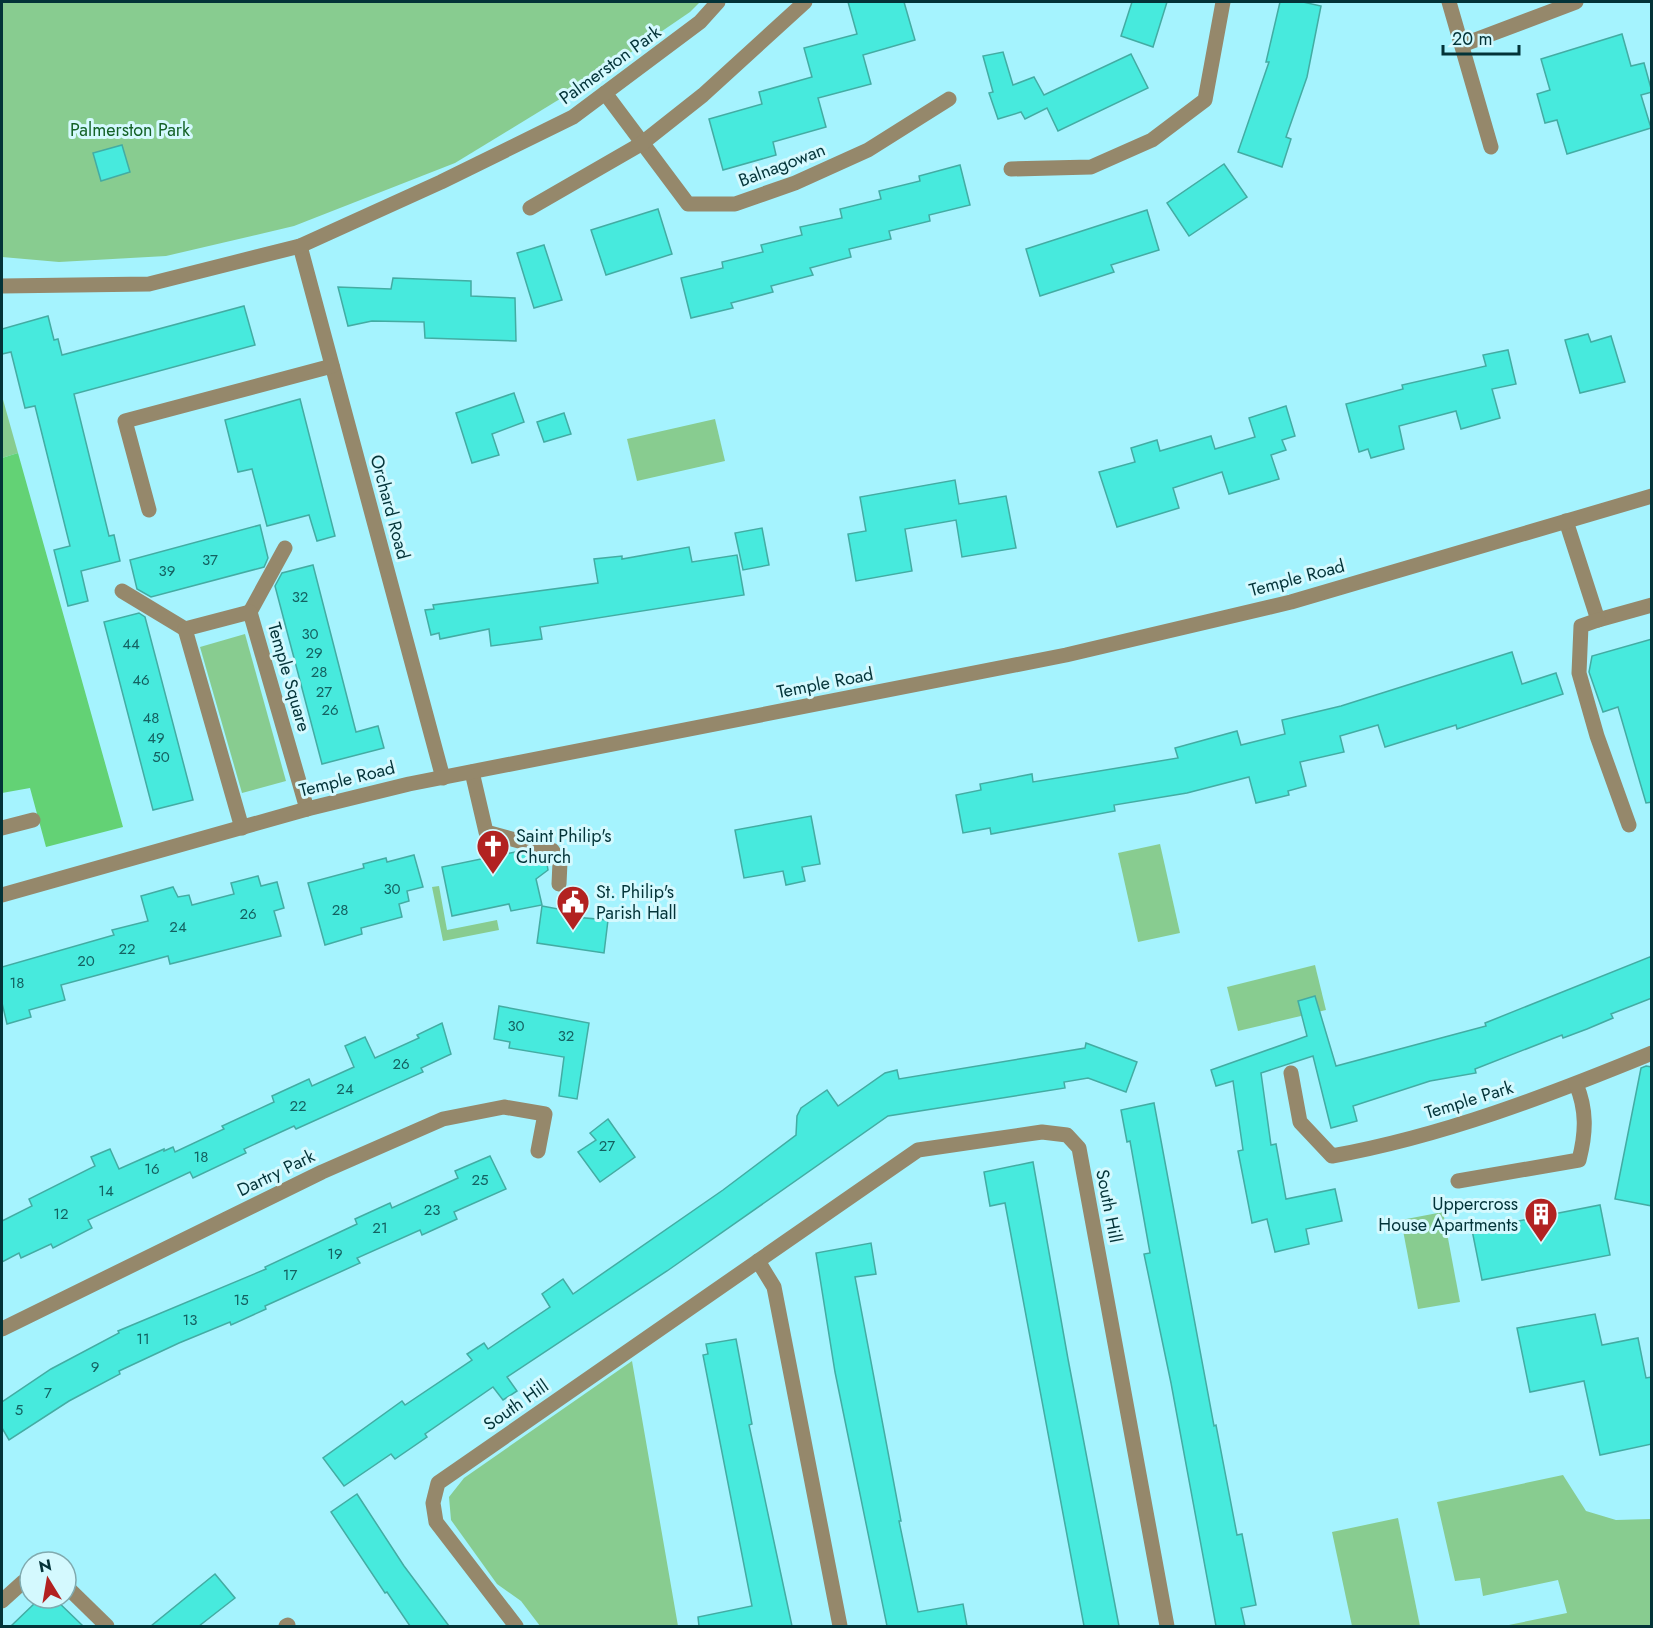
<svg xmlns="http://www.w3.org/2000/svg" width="1653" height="1628" viewBox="0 0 1653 1628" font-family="Jost,sans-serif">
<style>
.green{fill:#88cc90}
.forest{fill:#63d275}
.building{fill:#47eadd;stroke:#43aca3;stroke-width:1.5}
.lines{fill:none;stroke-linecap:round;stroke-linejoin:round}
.minor{stroke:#95886b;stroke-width:15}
.labels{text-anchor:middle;stroke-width:6;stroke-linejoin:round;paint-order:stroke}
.number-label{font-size:15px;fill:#146161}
.street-label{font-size:18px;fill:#033338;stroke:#d4f9fe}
.park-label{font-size:18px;fill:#146227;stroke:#d4f9fe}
.poi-label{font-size:18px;fill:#033338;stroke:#d4f9fe;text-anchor:start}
</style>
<rect width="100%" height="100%" fill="#a5f3fe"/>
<g class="green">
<polygon points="2,2 700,2 690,12 586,83 455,163 294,226 166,256 59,262 2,257"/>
<polygon points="2,396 18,453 2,458"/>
<polygon points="715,419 725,461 637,481 627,439"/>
<polygon points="245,634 286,781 242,793 200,647"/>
<polygon points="1160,844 1180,933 1138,942 1118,853"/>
<polygon points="439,886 447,930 497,920 499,930 443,941 432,887"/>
<polygon points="1315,965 1326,1010 1238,1031 1227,987"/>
<polygon points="1443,1212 1460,1302 1418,1309 1401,1220"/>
<polygon points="632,1361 678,1626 540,1626 521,1601 497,1584 451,1520 449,1497 464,1478"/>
<polygon points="1563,1475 1586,1511 1616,1520 1651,1519 1651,1626 1504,1626 1567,1613 1558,1580 1483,1596 1480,1578 1455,1581 1437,1502"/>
<polygon points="1398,1518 1420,1626 1352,1626 1332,1532"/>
</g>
<polygon class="forest" points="18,453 123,827 46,847 30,788 2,793 2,458"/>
<g class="building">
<polygon points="848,2 904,2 915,40 863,55 871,84 818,98 826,127 773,142 776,155 723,170 709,119 762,104 759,92 812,77 804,48 857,34"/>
<polygon points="1132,2 1167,2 1153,47 1121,36"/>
<polygon points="1280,2 1303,2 1321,6 1307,77 1286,137 1291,139 1282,167 1238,152 1269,62 1266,62"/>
<polygon points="1622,34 1631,66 1644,63 1652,92 1641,95 1651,128 1567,154 1557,120 1545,123 1537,94 1550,90 1541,59"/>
<polygon points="1003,52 1013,85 1034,77 1044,95 1131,54 1148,88 1058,131 1047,108 1025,119 1021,112 998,119 989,93 993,92 983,56"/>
<polygon points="122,145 130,172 101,181 93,153"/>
<polygon points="1224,164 1247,197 1189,236 1167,203"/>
<polygon points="960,165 970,205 929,215 930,221 889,231 891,239 849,249 851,257 810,268 813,275 771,286 773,292 731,303 733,308 691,318 681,278 723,268 722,262 763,252 761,245 802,235 800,227 842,218 840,209 881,199 879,191 920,181 919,176"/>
<polygon points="658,209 672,254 606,275 591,230"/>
<polygon points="1147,210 1159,250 1111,265 1114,272 1040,296 1026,249"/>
<polygon points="544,245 562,300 534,308 517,253"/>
<polygon points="393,278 471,281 471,296 515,298 516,341 425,338 424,322 372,321 348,326 338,287 391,289"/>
<polygon points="244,306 255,345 74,394 109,536 114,535 120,561 81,571 88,601 68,606 54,550 70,546 35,406 25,408 11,352 2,354 2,329 48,316 54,340 58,339 62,355"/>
<polygon points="1588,334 1591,342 1611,336 1625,382 1580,393 1565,340"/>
<polygon points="1508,350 1516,384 1492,389 1500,418 1461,429 1456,411 1399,426 1404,449 1371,458 1368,449 1359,452 1346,404 1403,389 1402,385 1486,366 1483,355"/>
<polygon points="514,393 524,422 492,434 499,455 472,463 456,413"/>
<polygon points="300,399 335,536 317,541 309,515 267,526 252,469 238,472 225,420"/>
<polygon points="1286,406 1295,436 1282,440 1286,450 1271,455 1279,479 1229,494 1222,472 1173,488 1179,508 1117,527 1099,472 1135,462 1131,448 1157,440 1160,451 1211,436 1215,449 1255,437 1249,418"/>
<polygon points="564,413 571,434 544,442 537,422"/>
<polygon points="955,480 959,504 1006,496 1016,548 962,557 956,520 905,529 912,571 856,581 848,534 866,531 860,497"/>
<polygon points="260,525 268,558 264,567 151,597 137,589 130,560"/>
<polygon points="762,528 769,565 743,570 735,533"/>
<polygon points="689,547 692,562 737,555 744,595 540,627 542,639 491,646 489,629 440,639 439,633 431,635 425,610 434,609 433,605 598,583 594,559 622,556 622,559"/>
<polygon points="313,565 356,732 378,726 384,748 322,764 275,586 282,573"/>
<polygon points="139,613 145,617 193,800 153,810 104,622"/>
<polygon points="1652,639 1652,802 1646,803 1618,707 1603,712 1589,672 1592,656"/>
<polygon points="1512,652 1522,684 1556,673 1563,694 1457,729 1456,725 1385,747 1378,725 1340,736 1344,752 1300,762 1306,786 1288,791 1289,795 1256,803 1249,777 1187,793 1114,805 1115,811 991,834 990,828 963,833 956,795 981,790 980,784 1032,774 1033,782 1178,758 1175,748 1237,731 1241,745 1285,734 1282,720 1341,706"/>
<polygon points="811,816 820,864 802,867 805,881 786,885 783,871 744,878 735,830"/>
<polygon points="520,851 546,858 548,870 536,879 542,905 511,911 509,904 452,916 442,867"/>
<polygon points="414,855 423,887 407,891 409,901 399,904 402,917 361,928 362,934 325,945 308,883 364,868 363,864 386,858 387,862"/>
<polygon points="258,876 261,886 277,882 284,908 274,911 281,936 170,964 168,956 61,985 65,1000 29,1010 31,1017 7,1024 2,1003 2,967 114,935 112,930 148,921 141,896 173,887 178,897 189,895 192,905 234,894 231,883"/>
<polygon points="542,906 564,910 563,916 608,920 604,953 537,943"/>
<polygon points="1652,956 1652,998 1611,1014 1613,1018 1587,1029 1563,1038 1562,1035 1475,1069 1476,1073 1430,1081 1353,1106 1357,1121 1331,1128 1313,1056 1261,1073 1271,1145 1276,1144 1286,1199 1335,1189 1342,1221 1306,1229 1309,1244 1275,1252 1267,1219 1252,1223 1238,1151 1243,1150 1233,1081 1216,1086 1211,1070 1307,1036 1298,1001 1315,996 1336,1066 1486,1026 1485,1023"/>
<polygon points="499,1006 589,1023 577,1099 559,1096 564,1057 509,1048 510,1042 494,1039"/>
<polygon points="442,1023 451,1054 421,1068 423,1072 296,1129 294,1126 244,1149 246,1153 193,1178 190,1172 88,1220 92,1228 53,1248 51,1244 21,1258 19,1253 2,1262 2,1221 32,1206 29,1199 95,1166 91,1157 110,1149 119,1169 164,1149 164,1151 173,1147 175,1152 224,1129 222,1126 274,1102 272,1096 309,1079 312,1086 354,1067 345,1046 365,1037 375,1058 419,1038 417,1035"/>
<polygon points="1086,1043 1137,1062 1126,1092 1088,1078 1064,1082 1065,1088 888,1116 667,1271 507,1377 517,1391 503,1400 493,1387 425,1434 427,1437 395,1459 391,1454 344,1486 323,1458 402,1401 405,1405 472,1360 467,1354 484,1343 488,1349 550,1307 542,1294 563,1279 573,1294 723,1190 796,1135 797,1116 801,1108 827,1090 838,1106 885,1073 897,1070 899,1079 1085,1048"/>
<polygon points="1646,1066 1652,1067 1652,1206 1615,1199 1641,1068"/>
<polygon points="1154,1103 1214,1426 1216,1425 1237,1535 1242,1534 1256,1605 1241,1608 1245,1626 1216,1626 1171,1383 1144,1254 1150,1253 1130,1141 1127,1142 1121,1110"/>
<polygon points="608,1119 635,1157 600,1182 578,1152 596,1140 590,1133"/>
<polygon points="490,1156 506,1189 454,1212 457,1219 422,1235 420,1230 357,1258 360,1263 265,1306 266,1309 231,1325 230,1322 179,1343 119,1371 120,1374 69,1401 9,1440 2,1428 2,1402 51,1369 119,1333 118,1331 266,1269 265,1267 357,1224 355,1219 390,1203 392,1208 458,1178 455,1171"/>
<polygon points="1033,1162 1068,1359 1119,1626 1084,1626 1005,1203 990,1206 984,1172"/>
<polygon points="1600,1205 1610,1255 1482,1280 1472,1230"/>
<polygon points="871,1243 876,1274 855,1277 901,1521 899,1521 918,1612 963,1604 967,1626 887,1626 835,1372 816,1253"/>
<polygon points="1595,1314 1602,1345 1638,1338 1646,1378 1652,1377 1652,1444 1600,1455 1584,1381 1530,1392 1517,1328"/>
<polygon points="736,1339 752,1424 749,1425 792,1626 699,1626 698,1617 752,1606 703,1355 708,1354 706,1344"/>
<polygon points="357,1494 404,1566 449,1626 410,1626 387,1592 385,1593 331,1512"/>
<polygon points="215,1574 235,1598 199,1626 151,1626"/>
<polygon points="51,1598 54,1598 83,1626 11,1626 36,1602 41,1607"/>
</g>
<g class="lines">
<g class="minor">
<polyline points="1449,2 1491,147"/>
<polyline points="1462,45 1576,2"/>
<polyline points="605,93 688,204 735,204 795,183 868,150 949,99"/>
<polyline points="1011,169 1091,167 1152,140 1205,100 1223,2"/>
<polyline points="530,208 641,144 703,95 805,2"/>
<polyline points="300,246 443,778"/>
<polyline points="2,286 149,284 300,246 441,182 573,117 700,22 718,2"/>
<polyline points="149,510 125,421 332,366"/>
<polyline points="1566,521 1598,620 1652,605"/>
<polyline points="122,591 185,629"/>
<polyline points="250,612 285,548"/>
<polyline points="1598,620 1581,626 1579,673 1597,736 1629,825"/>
<polyline points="472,772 486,832 552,850 560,862 559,884"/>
<polyline points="2,828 33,820"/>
<polyline points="242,828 185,629 250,612 307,809"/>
<polyline points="2,895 307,809 409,784 1066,655 1291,602 1652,496"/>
<path d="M 1291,1073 L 1300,1122 L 1332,1156 C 1443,1136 1547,1096 1652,1053"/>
<path d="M 1458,1181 L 1579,1160 C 1586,1133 1587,1110 1576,1084"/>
<polyline points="758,1261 774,1287 840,1626"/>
<polyline points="2,1329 322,1172 443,1119 504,1107 545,1114 538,1151"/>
<polyline points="66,1586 107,1626"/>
<polyline points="2,1601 23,1582 30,1580"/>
<polyline points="286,1626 288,1625"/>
<polyline points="516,1626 436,1522 433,1503 438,1483 918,1150 1042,1132 1067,1135 1079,1148 1167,1626"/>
</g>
</g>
<defs>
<symbol id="church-pin" viewBox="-11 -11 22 30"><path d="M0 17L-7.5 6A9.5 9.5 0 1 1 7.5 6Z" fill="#b22221" stroke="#d4f9fe"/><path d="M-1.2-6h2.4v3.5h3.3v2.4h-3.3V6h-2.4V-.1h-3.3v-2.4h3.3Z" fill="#fff"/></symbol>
<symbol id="civic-pin" viewBox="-11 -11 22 30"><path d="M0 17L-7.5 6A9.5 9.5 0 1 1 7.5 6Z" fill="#b22221" stroke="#d4f9fe"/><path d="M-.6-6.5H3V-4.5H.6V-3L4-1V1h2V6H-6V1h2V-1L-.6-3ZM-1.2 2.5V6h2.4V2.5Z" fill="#fff"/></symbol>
<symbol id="building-pin" viewBox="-11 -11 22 30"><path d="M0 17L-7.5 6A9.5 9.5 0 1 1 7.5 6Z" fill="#b22221" stroke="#d4f9fe"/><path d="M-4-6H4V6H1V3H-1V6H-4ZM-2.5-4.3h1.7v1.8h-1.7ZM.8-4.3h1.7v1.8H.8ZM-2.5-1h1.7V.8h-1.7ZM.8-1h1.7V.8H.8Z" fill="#fff"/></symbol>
</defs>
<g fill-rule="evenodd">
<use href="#church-pin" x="474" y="827" width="38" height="52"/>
<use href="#civic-pin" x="554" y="883" width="38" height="52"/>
<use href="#building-pin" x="1522" y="1195" width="38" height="52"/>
</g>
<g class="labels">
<g class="number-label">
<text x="210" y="565">37</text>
<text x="167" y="576">39</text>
<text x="300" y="602">32</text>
<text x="310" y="639">30</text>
<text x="131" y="649">44</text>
<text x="314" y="658">29</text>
<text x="319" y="677">28</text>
<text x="141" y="685">46</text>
<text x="324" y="697">27</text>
<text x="330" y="715">26</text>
<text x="151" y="723">48</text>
<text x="156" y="743">49</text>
<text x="161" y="762">50</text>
<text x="392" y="894">30</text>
<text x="340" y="915">28</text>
<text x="248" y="919">26</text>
<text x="178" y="932">24</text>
<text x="127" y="954">22</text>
<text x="86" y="966">20</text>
<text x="17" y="988">18</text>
<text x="516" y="1031">30</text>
<text x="566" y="1041">32</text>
<text x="401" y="1069">26</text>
<text x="345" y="1094">24</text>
<text x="298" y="1111">22</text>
<text x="607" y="1151">27</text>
<text x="201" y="1162">18</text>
<text x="152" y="1174">16</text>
<text x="480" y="1185">25</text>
<text x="106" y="1196">14</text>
<text x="432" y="1215">23</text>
<text x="61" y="1219">12</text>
<text x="380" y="1233">21</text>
<text x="335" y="1259">19</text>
<text x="290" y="1280">17</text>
<text x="241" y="1305">15</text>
<text x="190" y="1325">13</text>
<text x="143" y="1344">11</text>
<text x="95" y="1372">9</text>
<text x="48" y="1398">7</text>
<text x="19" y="1415">5</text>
</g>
<g class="street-label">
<text transform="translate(610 65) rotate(-36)" y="6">Palmerston Park</text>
<text transform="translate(782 165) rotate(-21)" y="6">Balnagowan</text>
<text transform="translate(390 507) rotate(75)" y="6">Orchard Road</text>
<text transform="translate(1297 578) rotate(-15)" y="6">Temple Road</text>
<text transform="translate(289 677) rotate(74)" y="6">Temple Square</text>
<text transform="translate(825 683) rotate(-11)" y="6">Temple Road</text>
<text transform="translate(347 779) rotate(-14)" y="6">Temple Road</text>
<text transform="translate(1469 1100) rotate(-17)" y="6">Temple Park</text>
<text transform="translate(276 1173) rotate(-26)" y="6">Dartry Park</text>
<text transform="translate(1109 1206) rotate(79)" y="6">South Hill</text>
<text transform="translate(516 1405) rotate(-35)" y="6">South Hill</text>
</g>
<g class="park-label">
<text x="130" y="136">Palmerston Park</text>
</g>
<g class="poi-label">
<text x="516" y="842">Saint Philip's<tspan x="516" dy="21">Church</tspan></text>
<text x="596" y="898">St. Philip's<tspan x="596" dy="21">Parish Hall</tspan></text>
<text x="1518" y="1210" text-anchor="end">Uppercross<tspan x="1518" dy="21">House Apartments</tspan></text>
</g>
</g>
<rect width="1653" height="1628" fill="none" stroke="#033338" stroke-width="6"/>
<g transform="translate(48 1580) rotate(349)"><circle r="28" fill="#d4f9fe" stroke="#80aaaf" stroke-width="1.5"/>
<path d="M0-4.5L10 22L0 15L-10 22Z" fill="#b22221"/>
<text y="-9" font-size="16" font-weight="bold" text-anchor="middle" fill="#033338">N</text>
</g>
<path d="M1443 45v9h76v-9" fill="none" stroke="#033338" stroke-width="3"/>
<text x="1452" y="45" font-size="18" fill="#033338" stroke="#d4f9fe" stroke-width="4.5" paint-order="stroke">20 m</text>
</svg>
